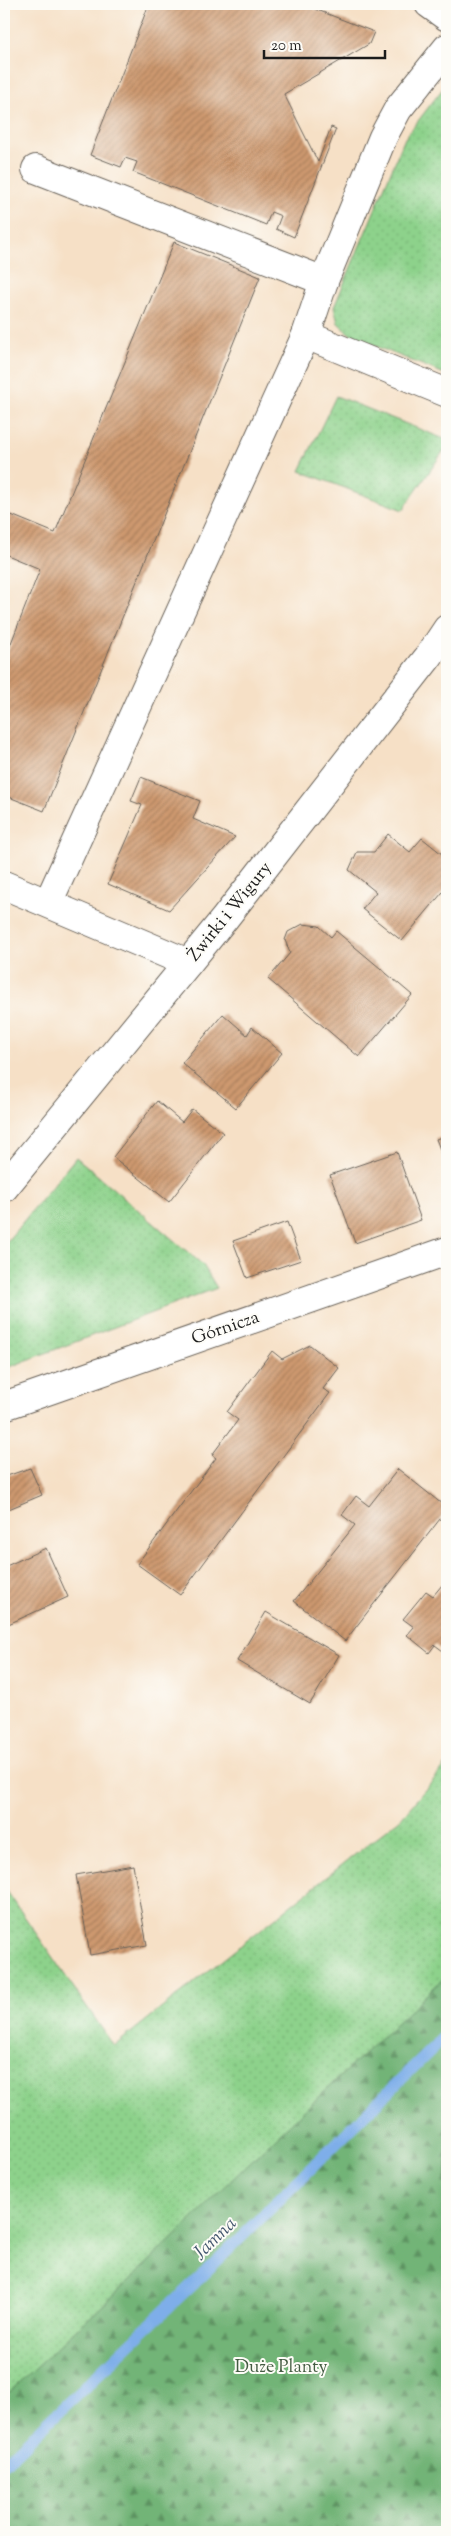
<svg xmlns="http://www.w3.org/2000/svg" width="451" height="2536" viewBox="0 0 451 2536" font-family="'Sorts Mill Goudy',serif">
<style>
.green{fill:url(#green-dots);stroke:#547754}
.forest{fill:url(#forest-firs);stroke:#47684a}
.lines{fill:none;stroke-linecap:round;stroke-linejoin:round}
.stream{stroke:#7eaee9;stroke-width:12}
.building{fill:url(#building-hatch)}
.minor-casing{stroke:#686158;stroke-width:30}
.minor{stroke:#fff;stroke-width:28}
.labels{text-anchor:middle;stroke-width:4;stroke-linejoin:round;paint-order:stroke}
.street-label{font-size:18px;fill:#1c1c1c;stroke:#fdfcf7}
.park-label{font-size:18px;fill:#445c43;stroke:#fdfcf7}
.water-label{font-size:19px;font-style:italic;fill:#43566e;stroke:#fdfcf7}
</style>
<defs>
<pattern id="green-dots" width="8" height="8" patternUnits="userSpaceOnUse" patternTransform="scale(1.25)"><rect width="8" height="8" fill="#8dd28b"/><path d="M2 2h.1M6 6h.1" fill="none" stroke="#79b477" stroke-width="1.8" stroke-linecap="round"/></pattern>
<pattern id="forest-firs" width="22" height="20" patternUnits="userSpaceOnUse" patternTransform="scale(1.25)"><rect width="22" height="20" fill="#72b477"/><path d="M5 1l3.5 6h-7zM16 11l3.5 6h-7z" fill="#5d9261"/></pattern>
<pattern id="building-hatch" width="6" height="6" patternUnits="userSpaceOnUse" patternTransform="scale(1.25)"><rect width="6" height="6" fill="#ce996f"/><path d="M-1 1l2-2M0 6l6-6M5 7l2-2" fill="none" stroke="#a67c5a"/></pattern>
</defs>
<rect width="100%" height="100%" fill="#fdfcf7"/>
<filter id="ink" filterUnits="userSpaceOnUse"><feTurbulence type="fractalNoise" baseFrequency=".02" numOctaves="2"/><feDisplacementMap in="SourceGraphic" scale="10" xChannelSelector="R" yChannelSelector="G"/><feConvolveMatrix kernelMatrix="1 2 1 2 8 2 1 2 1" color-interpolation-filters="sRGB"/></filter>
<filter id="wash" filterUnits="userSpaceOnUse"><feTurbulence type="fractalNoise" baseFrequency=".0096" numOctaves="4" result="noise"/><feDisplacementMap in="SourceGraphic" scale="20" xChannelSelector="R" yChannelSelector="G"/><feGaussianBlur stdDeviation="1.12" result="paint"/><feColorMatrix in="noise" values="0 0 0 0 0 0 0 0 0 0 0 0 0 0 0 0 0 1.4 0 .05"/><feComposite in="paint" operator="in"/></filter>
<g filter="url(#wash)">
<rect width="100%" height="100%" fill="#f6e0c6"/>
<g class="green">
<polygon points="447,83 447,375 353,337 338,323 334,307 405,138"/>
<polygon points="336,396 447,440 447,446 403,510 300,471"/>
<polygon points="76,1157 203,1265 217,1288 4,1369 4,1245"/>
<polygon points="447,1764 447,2532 4,2532 4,1887 114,2046 401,1818"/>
</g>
<polygon class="forest" points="447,1975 447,2532 4,2532 4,2397 129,2281 253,2159"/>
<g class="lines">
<polyline class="stream" points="4,2464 223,2255 447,2034"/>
</g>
<g id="blocks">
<g class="building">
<polygon points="149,4 302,4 374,32 369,44 284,94 318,162 331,127 336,129 294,237 276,229 281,216 271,212 266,225 133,172 137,162 125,158 121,167 90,155"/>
<polygon points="174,242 260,277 44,811 4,795 4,661 40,569 4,554 4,512 55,533"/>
<polygon points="141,777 200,801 193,819 235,837 169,910 108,884 142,805 131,801"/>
<polygon points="388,834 410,852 422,838 447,858 447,887 402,941 362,909 376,892 349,870 357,852 374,852"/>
<polygon points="303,924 319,926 331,937 336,931 412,995 359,1057 268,979 290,953 285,940 288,932"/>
<polygon points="223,1014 247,1035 252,1027 282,1053 236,1108 182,1063"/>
<polygon points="157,1101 182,1122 192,1109 223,1133 169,1202 113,1157"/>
<polygon points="447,1135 447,1167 436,1139"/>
<polygon points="397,1152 421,1220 355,1243 330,1175"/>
<polygon points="287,1222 301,1260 247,1278 233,1241"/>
<polygon points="310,1345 339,1368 323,1389 330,1393 180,1595 137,1564 216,1458 212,1455 238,1420 227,1412 272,1351 282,1359"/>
<polygon points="30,1468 42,1495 4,1511 4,1477"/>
<polygon points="398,1469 447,1508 447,1510 345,1641 294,1601 355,1525 342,1515 356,1496 369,1506"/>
<polygon points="46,1548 68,1597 4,1626 4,1567"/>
<polygon points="447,1579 447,1654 435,1645 429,1653 407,1635 414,1627 403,1619 426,1591 433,1596"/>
<polygon points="266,1612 339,1655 310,1704 237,1661"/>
<polygon points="133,1865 147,1945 90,1955 76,1875"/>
</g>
</g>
</g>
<g filter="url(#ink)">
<use href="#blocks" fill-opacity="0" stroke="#686158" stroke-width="1"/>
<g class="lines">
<defs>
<g id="minor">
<polyline points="429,4 447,17"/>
<polyline points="36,169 324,281"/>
<polyline points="306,335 447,393"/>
<polyline points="4,885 188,963"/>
<polyline points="48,903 306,335 324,281 383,137 398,109 447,48"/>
<polyline points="4,1188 225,918 429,656 447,629"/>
<polyline points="4,1406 447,1251"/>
</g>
</defs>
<use href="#minor" class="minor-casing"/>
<use href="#minor" class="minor"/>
</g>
</g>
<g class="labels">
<g class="street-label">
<text transform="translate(229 911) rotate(-51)" y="6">Żwirki i Wigury</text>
<text transform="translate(225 1327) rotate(-19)" y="6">Górnicza</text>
</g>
<g class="park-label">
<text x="281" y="2372">Duże Planty</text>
</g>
<g class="water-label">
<text transform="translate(214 2237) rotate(-44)" y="7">Jamna</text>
</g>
</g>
<rect width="451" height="2536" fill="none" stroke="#fdfcf7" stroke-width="20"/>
<path d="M264 50v8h121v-8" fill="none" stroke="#1c1c1c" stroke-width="2.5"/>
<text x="271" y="50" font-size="15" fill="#1c1c1c" stroke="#fdfcf7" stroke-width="4" paint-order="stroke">20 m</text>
</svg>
